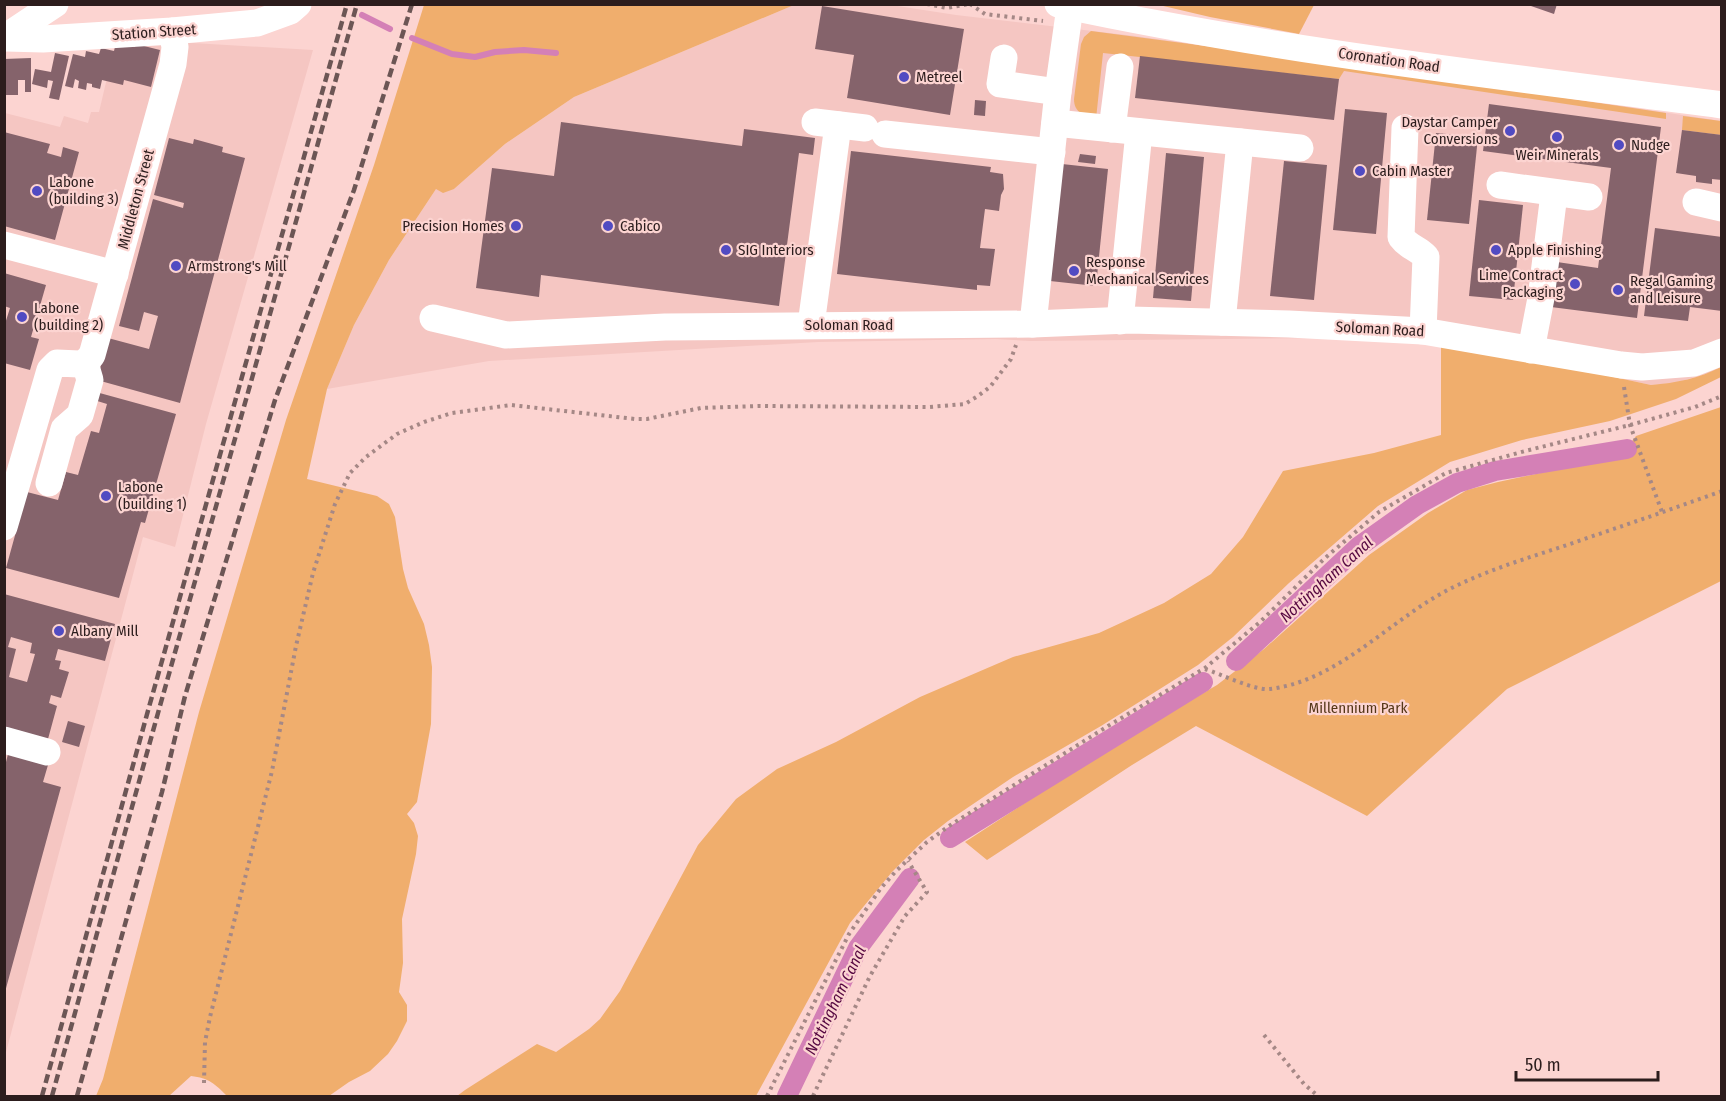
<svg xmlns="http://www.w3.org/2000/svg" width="1726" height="1101" viewBox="0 0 1726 1101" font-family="'Fira Sans Condensed',sans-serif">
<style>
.built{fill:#f5c6c2}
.green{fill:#f0ae6d}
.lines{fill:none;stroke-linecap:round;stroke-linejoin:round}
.stream{stroke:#d480b6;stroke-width:6}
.canal{stroke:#d480b6;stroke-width:20}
.building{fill:#85636b;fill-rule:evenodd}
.path{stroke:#a58886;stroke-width:4;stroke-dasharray:3 4.5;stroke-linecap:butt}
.minor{stroke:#fff;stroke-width:27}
.rail{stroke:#6c5655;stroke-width:4.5;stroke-dasharray:9 4.5;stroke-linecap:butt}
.poi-dot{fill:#514bc2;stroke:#fcd4d1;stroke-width:2}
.labels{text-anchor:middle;stroke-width:4.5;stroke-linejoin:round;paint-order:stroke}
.street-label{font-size:15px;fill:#2c1d1d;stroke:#fcd4d1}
.poi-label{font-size:15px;fill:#2c1d1d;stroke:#fcd4d1;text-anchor:start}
.park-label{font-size:15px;fill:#543718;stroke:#fcd4d1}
.water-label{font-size:16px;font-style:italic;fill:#550741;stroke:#fcd4d1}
</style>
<rect width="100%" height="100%" fill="#fcd4d1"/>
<g class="built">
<polygon points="794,5 891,5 956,15 1135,36 1491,86 1721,121 1721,367 1712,372 1675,383 1651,385 1441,340 1313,338 1030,341 996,339 818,342 489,361 327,389 354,325 389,260 436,189 454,189 505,144 574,97"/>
<polygon points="116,40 193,43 313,50 206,424 175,547 143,537 5,1056 5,113 60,127 64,116 88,123 91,112 99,112"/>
</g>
<g class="green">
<path d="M 424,5 L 794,5 L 574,97 L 505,144 L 454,189 L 443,193 L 436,189 L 389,260 L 354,325 L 327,389 L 307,479 L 377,496 L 389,504 L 395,517 L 403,569 L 408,588 L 424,624 L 429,645 L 432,667 L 431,724 L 417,802 L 407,814 L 414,823 L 418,836 L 416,854 L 402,919 L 403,963 L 399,992 L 407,1005 L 407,1021 L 397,1041 L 388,1054 L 370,1071 L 349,1082 L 329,1096 L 227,1096 C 215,1084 209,1078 191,1076 L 169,1096 L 96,1096 L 103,1079 L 199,712 L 286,420 L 374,165 Z"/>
<polygon points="1159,5 1314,5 1299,34 1210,17"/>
<path d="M 1091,31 L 1297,58 L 1666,113 L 1666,119 L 1344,71 L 1339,79 L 1103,53 L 1096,119 C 1084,115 1074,113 1074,99 L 1081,44 L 1084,37 Z"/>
<polygon points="1683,116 1721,121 1721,135 1682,130"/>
<path d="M 1441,340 L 1651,385 C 1676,383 1700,378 1721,367 L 1721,377 L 1676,399 L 1610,421 L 1522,440 L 1450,462 L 1378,506 L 1289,583 L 1233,637 L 1198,665 L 1101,726 L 1013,777 L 948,821 L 924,840 L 892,872 L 850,923 L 756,1096 L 457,1096 L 465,1090 L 537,1044 L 556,1052 L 589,1029 L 600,1019 L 620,991 L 698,845 L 736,799 L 777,769 L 836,742 L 920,697 L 1013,657 L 1099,633 L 1164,603 L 1211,574 L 1243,537 L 1283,471 L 1374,453 L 1441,435 Z"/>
<polygon points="1721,407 1721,581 1507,689 1367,816 1196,726 1132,765 987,860 965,842 1106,750 1217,685 1264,649 1369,555 1428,513 1467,490 1498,482 1621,456 1636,436"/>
</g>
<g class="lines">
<g class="stream">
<polyline points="362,15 390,29"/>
<polyline points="412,38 452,54 475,57 495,52 524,50 556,53"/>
</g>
<g class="canal">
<polyline points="1236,661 1358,547 1417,505 1457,483 1495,471 1627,449"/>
<polyline points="950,838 1203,682"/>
<polyline points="787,1096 858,948 910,878"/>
</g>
</g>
<g class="building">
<polygon points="1532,4 1557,4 1554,14 1531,6"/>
<polygon points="822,6 964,29 950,115 847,98 854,55 815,49"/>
<polygon points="116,43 135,47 136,44 160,50 151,87 124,80 123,85 102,80 100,89 92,87 92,84 87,83 86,90 78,88 79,81 75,79 73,88 65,86 73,54 85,57 86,51 99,54 101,48 114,51"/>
<polygon points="55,53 69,56 59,100 49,98 53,81 48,80 47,88 32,84 35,69 51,72"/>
<polygon points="1140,56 1339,79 1334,120 1135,98"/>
<polygon points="31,58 31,92 25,92 25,80 18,80 18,95 5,95 4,59"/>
<polygon points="975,100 986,101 985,116 974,115"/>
<polygon points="1489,104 1661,127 1637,318 1551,307 1557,262 1598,268 1611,168 1483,151"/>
<polygon points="1345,109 1387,113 1376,234 1333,230"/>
<polygon points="561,122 742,146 744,129 815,138 813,155 799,153 779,306 541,275 539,297 476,288 492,168 554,176"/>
<polygon points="1682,130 1722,135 1722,180 1712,179 1712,184 1696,182 1696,176 1676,173"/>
<polygon points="4,132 50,144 47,153 61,157 63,147 79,152 55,240 4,226"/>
<polygon points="1436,133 1478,137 1469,224 1427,220"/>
<polygon points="169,138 193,144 194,139 223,147 222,152 245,158 180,403 97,380 108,338 149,349 158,316 144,312 139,331 119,326 153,199 183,208 184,203 154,195"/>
<polygon points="851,151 991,167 990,172 1003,174 1004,189 1001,195 999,211 985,209 980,248 995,249 990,286 977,285 977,290 837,274"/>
<polygon points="1166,153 1204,157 1191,301 1153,298"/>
<polygon points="1080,154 1096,156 1095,164 1078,162"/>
<polygon points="1284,161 1327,165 1314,300 1270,296"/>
<polygon points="1062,164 1108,169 1096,286 1050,281"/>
<polygon points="1479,200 1523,205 1513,300 1469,296"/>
<polygon points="1655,228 1722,237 1722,311 1690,307 1688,321 1644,316"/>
<polygon points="4,273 46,285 31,337 39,339 30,370 4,363 4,327 10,308 4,306"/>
<polygon points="96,392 176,414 145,523 141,522 119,598 6,568 27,492 58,500 66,472 78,475 91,431 99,433 107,404 94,400"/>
<path d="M 4,594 L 115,624 L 105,661 L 58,649 L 55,660 L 61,661 L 59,669 L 69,672 L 61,698 L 51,695 L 49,703 L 57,706 L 48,739 L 4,727 ZM 11,637 L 32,643 L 30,653 L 35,654 L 27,682 L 9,677 L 16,649 L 8,647 Z"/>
<polygon points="68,721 85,726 79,747 62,742"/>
<polygon points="8,754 48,765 43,782 61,787 5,992 4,770"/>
</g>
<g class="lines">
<g class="path">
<polyline points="927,4 947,8 969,4"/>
<polyline points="970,4 985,14 1043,21"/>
<polyline points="1624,387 1630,425 1662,512"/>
<path d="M 1205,669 C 1221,674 1255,691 1270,689 C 1343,680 1395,613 1460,584 C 1494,568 1531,557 1567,545 C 1619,527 1670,510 1722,491"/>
<polyline points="1264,1035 1304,1084 1318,1096"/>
<polyline points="204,1083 205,1042 210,1017 272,771 296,646 313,573 335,504 350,473 366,457 397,434 424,422 452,413 511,405 635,419 647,419 701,408 758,406 929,407 965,404 978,396 990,387 1011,359 1016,345"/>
<polyline points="767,1096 849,934 881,888 896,871 927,842 949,826 1108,726 1205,668 1260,622 1325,558 1379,512 1446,473 1525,451 1630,425 1695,407 1722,396"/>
<polyline points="813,1096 870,976 905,916 927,892 908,861"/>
</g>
<g class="minor">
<path d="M 1058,4 C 1277,51 1500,76 1722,105"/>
<polyline points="4,38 55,4"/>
<polyline points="6,38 43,39 172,31 257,23 290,11 298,4"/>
<polyline points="1004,58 1000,84 1058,92"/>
<polyline points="815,122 865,128"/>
<polyline points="1055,123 1300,148"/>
<path d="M 1405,128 L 1401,237 C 1409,248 1418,248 1426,257 L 1423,331"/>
<polyline points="1112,129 1120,67"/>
<polyline points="885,134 1052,152"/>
<polyline points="1500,185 1589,197"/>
<polyline points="1696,202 1722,208"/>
<polyline points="4,245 115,274"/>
<polyline points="433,318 506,335 665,327 1033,324 1129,320 1289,324 1423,331 1621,365 1642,367 1694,363 1722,352"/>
<polyline points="1120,321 1139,132"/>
<polyline points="1222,322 1240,142"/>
<polyline points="1033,324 1058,92 1070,7"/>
<polyline points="811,325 838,125"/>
<polyline points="1531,350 1541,298 1554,194"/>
<polyline points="85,363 92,355 173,64 175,47 172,31"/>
<polyline points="49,483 64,429 80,415 90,380 85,363"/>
<polyline points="4,527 50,370 57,363 79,364 85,363"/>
<polyline points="4,740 47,752"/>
</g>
<g class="rail">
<polyline points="42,1096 149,707 347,4"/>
<polyline points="52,1096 158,713 357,4"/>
<polyline points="77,1096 162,792 185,696 275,400 354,190 412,4"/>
</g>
</g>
<g class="poi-dot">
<circle cx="904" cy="77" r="6"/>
<circle cx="1510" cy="131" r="6"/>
<circle cx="1557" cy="137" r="6"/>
<circle cx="1619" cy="145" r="6"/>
<circle cx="1360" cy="171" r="6"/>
<circle cx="37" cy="191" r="6"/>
<circle cx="516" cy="226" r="6"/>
<circle cx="608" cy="226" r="6"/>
<circle cx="726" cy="250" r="6"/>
<circle cx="1496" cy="250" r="6"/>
<circle cx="176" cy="266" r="6"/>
<circle cx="1074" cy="271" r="6"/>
<circle cx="1575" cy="284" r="6"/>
<circle cx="1618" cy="290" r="6"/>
<circle cx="22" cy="317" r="6"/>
<circle cx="106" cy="496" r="6"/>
<circle cx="59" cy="631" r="6"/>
</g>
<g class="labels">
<g class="street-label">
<text transform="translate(154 32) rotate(-4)" y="5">Station Street</text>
<text transform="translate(1389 60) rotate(8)" y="5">Coronation Road</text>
<text transform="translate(136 199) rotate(-75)" y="5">Middleton Street</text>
<text x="849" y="330">Soloman Road</text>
<text transform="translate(1380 329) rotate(3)" y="5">Soloman Road</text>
</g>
<g class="poi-label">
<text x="916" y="82">Metreel</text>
<text x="1498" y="127" text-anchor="end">Daystar Camper<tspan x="1498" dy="17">Conversions</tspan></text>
<text x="1631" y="150">Nudge</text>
<text x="1557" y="160" text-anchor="middle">Weir Minerals</text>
<text x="1372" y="176">Cabin Master</text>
<text x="49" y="187">Labone<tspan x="49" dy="17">(building 3)</tspan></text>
<text x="504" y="231" text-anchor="end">Precision Homes</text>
<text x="620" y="231">Cabico</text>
<text x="738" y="255">SIG Interiors</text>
<text x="1508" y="255">Apple Finishing</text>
<text x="1086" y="267">Response<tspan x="1086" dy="17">Mechanical Services</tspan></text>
<text x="188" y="271">Armstrong's Mill</text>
<text x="1563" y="280" text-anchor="end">Lime Contract<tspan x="1563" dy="17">Packaging</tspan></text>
<text x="1630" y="286">Regal Gaming<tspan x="1630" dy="17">and Leisure</tspan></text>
<text x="34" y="313">Labone<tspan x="34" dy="17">(building 2)</tspan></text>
<text x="118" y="492">Labone<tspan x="118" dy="17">(building 1)</tspan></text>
<text x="71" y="636">Albany Mill</text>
</g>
<g class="park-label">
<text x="1358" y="713">Millennium Park</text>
</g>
<g class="water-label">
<text transform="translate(1326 579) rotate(-42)" y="6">Nottingham Canal</text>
<text transform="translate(835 1000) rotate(-64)" y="6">Nottingham Canal</text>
</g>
</g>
<rect width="1726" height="1101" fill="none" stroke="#2c1d1d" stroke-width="12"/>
<path d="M1516 1071v9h142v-9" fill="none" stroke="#2c1d1d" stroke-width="3"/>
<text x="1525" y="1071" font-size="18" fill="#2c1d1d" stroke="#fcd4d1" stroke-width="4.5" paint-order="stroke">50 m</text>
</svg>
